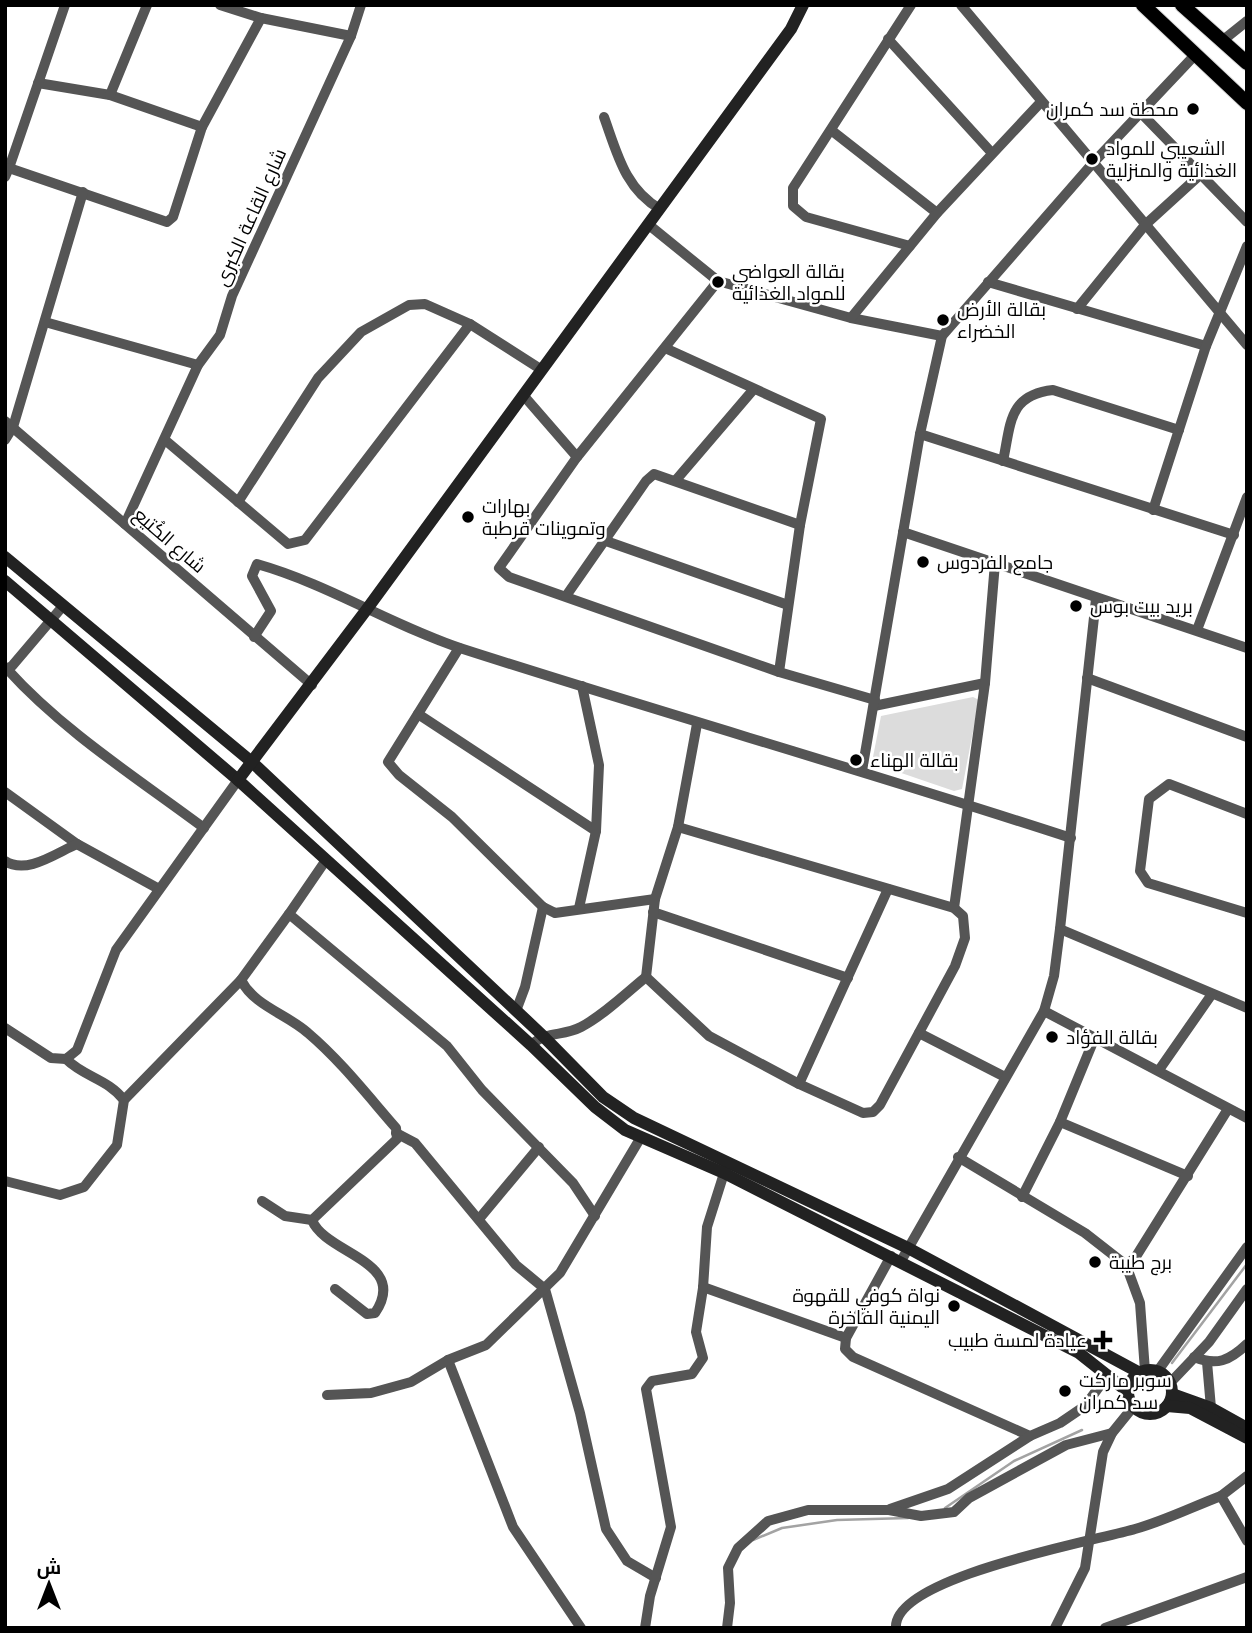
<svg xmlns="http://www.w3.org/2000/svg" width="1252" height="1633" viewBox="0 0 1252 1633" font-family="'DM Sans',Cairo,sans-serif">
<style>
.green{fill:#dcdcdc}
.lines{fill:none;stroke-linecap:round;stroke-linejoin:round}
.stream{stroke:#a3a3a3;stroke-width:2.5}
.primary-casing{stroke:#dbdbdb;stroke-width:16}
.street{stroke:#555;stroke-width:10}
.secondary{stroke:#222;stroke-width:12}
.primary{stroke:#000;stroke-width:14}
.poi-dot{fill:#000;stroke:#fff;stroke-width:2.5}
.labels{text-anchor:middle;stroke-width:5;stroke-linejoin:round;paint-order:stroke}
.poi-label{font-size:19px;fill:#000;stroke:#fff;text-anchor:start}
.street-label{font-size:19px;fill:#000;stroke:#fff}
</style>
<rect width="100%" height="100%" fill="#fff"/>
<polygon class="green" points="973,697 979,700 962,789 954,791 875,764 873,757 881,716"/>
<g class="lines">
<g class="stream">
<polyline points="1172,1363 1247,1264"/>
<polyline points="945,1508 1014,1461 1082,1430"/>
<polyline points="753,1540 782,1528 837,1520 908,1518"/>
</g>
<defs>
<g id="primary">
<polyline points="1143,5 1247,103"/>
<polyline points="1182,5 1247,63"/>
</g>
</defs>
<use href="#primary" class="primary-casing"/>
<g class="street">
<polyline points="220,5 261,18 351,36"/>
<polyline points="961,5 1247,345"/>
<polyline points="888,39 991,152"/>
<polyline points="1222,41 1247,21"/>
<polyline points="38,83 110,95 202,127"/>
<polyline points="110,95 147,5"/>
<polyline points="1140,112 1247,222"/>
<path d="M 604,117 C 617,153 625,189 660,209"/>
<polyline points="831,130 937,213"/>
<polyline points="9,168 65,5"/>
<polyline points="5,177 9,168 167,222 173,217 202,127 261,18"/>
<polyline points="649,225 718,281 851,318 942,336"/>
<polyline points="910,246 806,217 793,206 793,188 911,5"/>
<polyline points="718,281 577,457 499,568 509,577 779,672 875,700"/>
<polyline points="988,282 1206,346"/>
<polyline points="1077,309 1145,225 1201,174"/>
<polyline points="851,318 937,213 1041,102"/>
<polyline points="45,322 198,365"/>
<polyline points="665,348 821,419 800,525 779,672"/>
<polyline points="524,396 577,457"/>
<polyline points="5,421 312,685"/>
<polyline points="920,434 1234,535"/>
<polyline points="5,440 13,427 83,192"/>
<polyline points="165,440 288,544 305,540 470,324"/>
<path d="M 1003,461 C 1011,424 1008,395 1053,390 L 1179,430"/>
<polyline points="676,480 753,390"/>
<polyline points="238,502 318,378 361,332 409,305 425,304 470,324 542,370"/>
<polyline points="1153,510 1206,346 1247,246"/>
<polyline points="125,524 198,365 220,335 232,296 351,36 361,5"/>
<polyline points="903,532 1247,648"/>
<polyline points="606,541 788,605"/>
<polyline points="566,596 646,481 654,474 800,525"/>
<polyline points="1197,630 1247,497"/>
<path d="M 254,637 L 271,611 L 252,576 L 257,564 C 328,584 393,626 463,649 C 665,714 869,772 1071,838"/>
<polyline points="459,648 388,762 399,775 452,817 543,907 555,913 655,899"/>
<polyline points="5,669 12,666 63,606"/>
<path d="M 7,669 C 63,731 137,778 204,828"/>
<polyline points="1087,678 1247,737"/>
<polyline points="874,706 985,683"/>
<polyline points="418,714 596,831"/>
<polyline points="862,771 920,434 942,336 1092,164 1195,55"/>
<polyline points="5,792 77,844 159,889"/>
<polyline points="1247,814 1169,784 1149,799 1140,871 1148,883 1247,913"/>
<polyline points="326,860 289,914 447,1046 482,1090 573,1183 595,1216"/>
<path d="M 5,861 C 27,875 56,853 77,844"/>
<polyline points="579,908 596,831 599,765 582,686"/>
<polyline points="954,908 985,683 995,563"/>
<polyline points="653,912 848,978"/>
<polyline points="1060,929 1247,1008"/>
<polyline points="646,977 655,899 678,827 697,724"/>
<polyline points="516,1011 525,987 543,907"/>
<polyline points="1044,1011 1247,1118"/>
<polyline points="5,1028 51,1058 66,1059 77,1050 116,950 238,780"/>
<polyline points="919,1033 1005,1077"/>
<path d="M 531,1045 C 548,1030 562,1037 581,1027 C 604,1015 626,993 646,977 L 709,1036 L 799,1084 L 863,1113 L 873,1112 L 880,1105 L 955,966 L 965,938 L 963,916 L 954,908 L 678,827"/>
<path d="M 66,1059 C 84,1077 108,1079 124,1100"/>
<polyline points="1159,1070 1212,994"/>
<polyline points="799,1084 888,889"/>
<polyline points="1060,1122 1188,1176"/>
<polyline points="396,1133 415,1143 516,1265 545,1289 580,1413 606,1529 627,1561 656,1578"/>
<polyline points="958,1157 1085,1233 1126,1265 1140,1303 1145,1371"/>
<polyline points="5,1181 60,1195 84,1187 117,1145 124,1100 241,980"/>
<polyline points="1022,1197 1060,1122 1095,1037"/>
<path d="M 262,1201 L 285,1216 L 312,1220 L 397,1139 L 396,1128 C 368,1096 341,1061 308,1033 C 287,1014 254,1006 241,980 L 289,914"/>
<polyline points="479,1219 539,1147"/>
<path d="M 312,1220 C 325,1254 410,1261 375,1313 L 367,1314 L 335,1289"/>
<polyline points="891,1256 846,1338 845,1349 853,1357 1030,1436"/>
<polyline points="901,1261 1044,1011 1054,976 1060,929 1096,599"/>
<polyline points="1126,1265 1135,1258 1228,1109"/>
<polyline points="703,1287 846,1338"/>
<path d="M 1194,1357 C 1217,1366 1229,1361 1247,1344"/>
<polyline points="448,1360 513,1527 581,1628"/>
<polyline points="1207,1362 1211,1408"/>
<polyline points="1157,1372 1247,1247"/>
<polyline points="1170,1383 1209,1342 1247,1289"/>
<polyline points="327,1395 371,1393 411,1382 448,1360 486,1345 560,1273 641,1137"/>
<polyline points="1247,1476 1221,1496 1247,1541"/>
<polyline points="890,1509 948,1489 1030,1436 1060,1423 1085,1406 1107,1376"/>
<polyline points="645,1628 650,1596 671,1527 646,1389 652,1381 692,1374 703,1358 696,1332 703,1288 707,1227 726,1167"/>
<polyline points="727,1628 730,1603 728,1568 738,1548 768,1521 808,1510 889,1510 921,1516 954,1512 969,1498 1066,1445 1112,1433"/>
<path d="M 896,1628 C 892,1577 1095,1541 1135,1529 C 1164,1521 1192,1507 1221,1496"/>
<polyline points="1055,1628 1085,1568 1103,1452 1112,1433 1133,1407"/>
<polyline points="1105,1628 1247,1577"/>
</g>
<g class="secondary">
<polyline points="5,557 253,763 542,1035 603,1097 634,1118 908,1248 1140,1373"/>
<polyline points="5,581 238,780 531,1045 595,1107 625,1130 724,1173 1079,1353 1127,1391"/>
<polyline points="238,780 367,609 791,29 803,5"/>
<circle cx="1150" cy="1392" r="22"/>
<polyline points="1172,1394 1211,1408 1247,1428"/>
<polyline points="1167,1406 1190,1408 1247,1438"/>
</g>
<use href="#primary" class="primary"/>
</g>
<g class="poi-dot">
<circle cx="1193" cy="109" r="7"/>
<circle cx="1092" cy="159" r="7"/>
<circle cx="718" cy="282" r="7"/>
<circle cx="943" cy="320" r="7"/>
<circle cx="468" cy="517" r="7"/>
<circle cx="923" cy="562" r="7"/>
<circle cx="1076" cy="606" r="7"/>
<circle cx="856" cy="760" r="7"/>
<circle cx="1052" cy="1037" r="7"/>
<circle cx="1095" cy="1262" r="7"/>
<circle cx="954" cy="1306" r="7"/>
<path d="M1099.5 1329.5h7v7h7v7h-7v7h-7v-7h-7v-7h7z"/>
<circle cx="1065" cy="1391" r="7"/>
</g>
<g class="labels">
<g class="poi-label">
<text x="1179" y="116" text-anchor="end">محطة سد كمران</text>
<text x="1106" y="155">الشعيبي للمواد<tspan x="1106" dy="22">الغذائية والمنزلية</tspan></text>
<text x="732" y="278">بقالة العواضي<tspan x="732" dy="22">للمواد الغذائية</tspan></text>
<text x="957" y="316">بقالة الأرض<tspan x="957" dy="22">الخضراء</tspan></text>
<text x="482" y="513">بهارات<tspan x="482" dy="22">وتموينات قرطبة</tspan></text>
<text x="937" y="569">جامع الفردوس</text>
<text x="1090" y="613">بريد بيت بوس</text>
<text x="870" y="767">بقالة الهناء</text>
<text x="1066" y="1044">بقالة الفؤاد</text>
<text x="1109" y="1269">برج طيبة</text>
<text x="940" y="1302" text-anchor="end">نواة كوفي للقهوة<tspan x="940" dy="22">اليمنية الفاخرة</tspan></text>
<text x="1087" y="1347" text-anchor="end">عيادة لمسة طبيب</text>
<text x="1079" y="1387">سوبر ماركت<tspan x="1079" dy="22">سد كمران</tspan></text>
</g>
<g class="street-label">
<text transform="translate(250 217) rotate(-66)" y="7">شارع القاعة الكبرى</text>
<text transform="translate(170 540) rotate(41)" y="7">شارع الكُتيع</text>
</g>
</g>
<rect width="1252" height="1633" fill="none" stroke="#000000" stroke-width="14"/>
<g transform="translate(49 1584)" stroke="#ffffff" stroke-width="5" paint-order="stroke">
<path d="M0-5L12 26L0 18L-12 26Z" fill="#000000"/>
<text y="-10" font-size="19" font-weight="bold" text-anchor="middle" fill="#000000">ش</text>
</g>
</svg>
